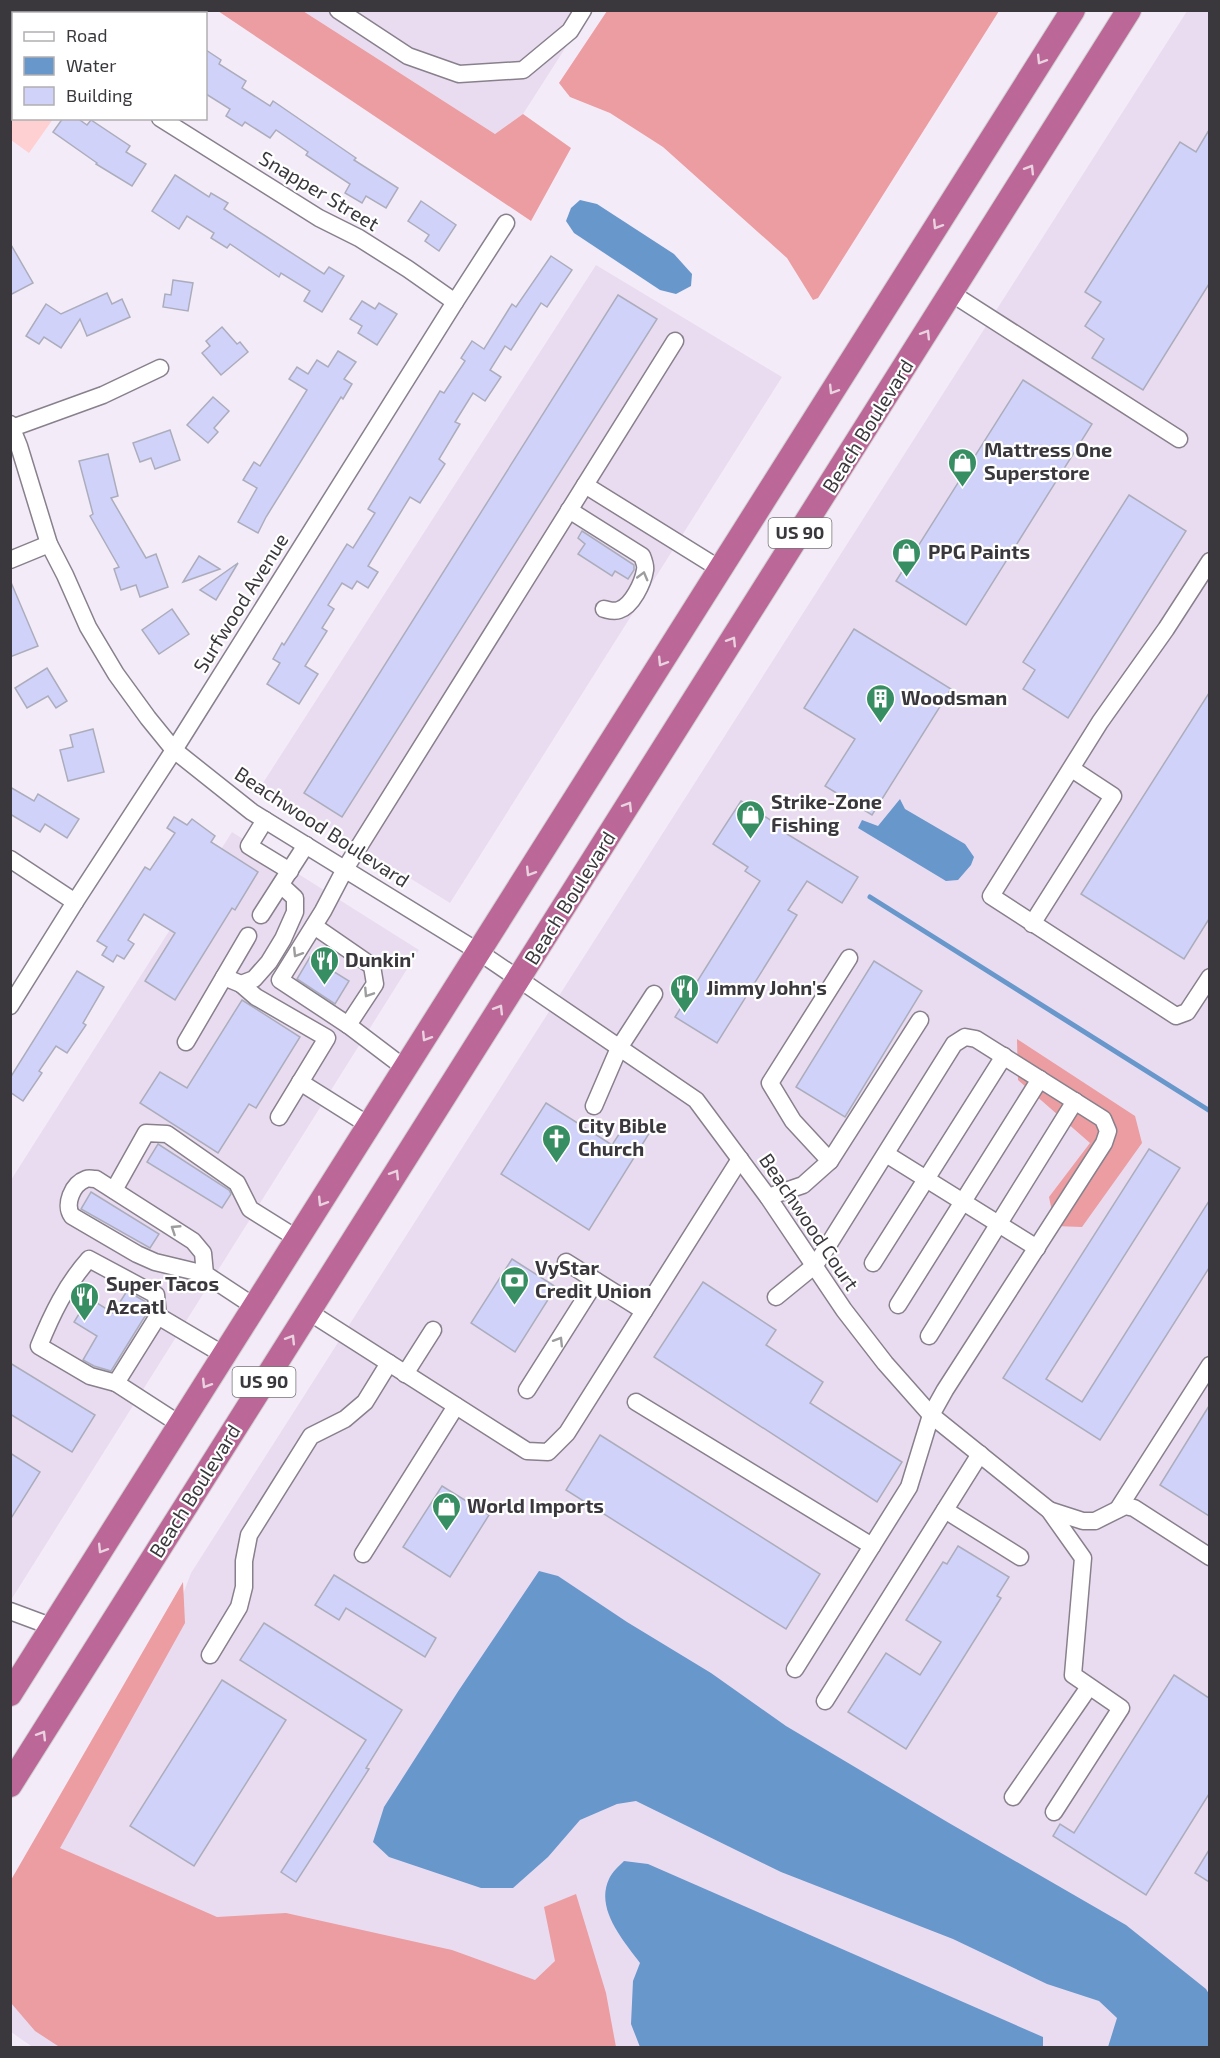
<svg xmlns="http://www.w3.org/2000/svg" width="1220" height="2058" viewBox="0 0 1220 2058" font-family="'Exo 2',sans-serif">
<style>
.built{fill:#e9dcf0}
.green{fill:#fed0d1}
.forest{fill:#eb9da1}
.water{fill:#6897cb}
.lines{fill:none;stroke-linecap:round;stroke-linejoin:round}
.stream{stroke:#6897cb;stroke-width:5}
.building{fill:#d0d2fa;stroke:#acadbc;stroke-width:1.5}
.minor-casing{stroke:#88808c;stroke-width:19}
.highway-casing{stroke:#d0cfd0;stroke-width:26}
.minor{stroke:#fff;stroke-width:16}
.highway{stroke:#bb6898;stroke-width:24}
.oneway{stroke:#ebd2e0}
.oneway2{stroke:#9d9c9e}
.labels{text-anchor:middle;stroke-width:4.5;stroke-linejoin:round;paint-order:stroke}
.shield{fill:#fff;stroke:#767477;stroke-width:1.5}
.shield-label{font-size:18px;font-weight:bold;fill:#3b383d}
.street-label{font-size:20px;fill:#3b383d;stroke:#fff}
.poi-label{font-size:20px;font-weight:bold;fill:#3b383d;stroke:#fff;text-anchor:start}
</style>
<rect width="100%" height="100%" fill="#f4ebf9"/>
<g class="built">
<polygon points="303,11 589,11 523,114 495,134"/>
<polygon points="1187,11 1209,11 1209,2047 34,2048 11,2032 11,1885 166,1639 191,1573"/>
<polygon points="596,265 782,377 450,903 261,786"/>
<polygon points="232,832 419,950 11,1600 11,1180"/>
</g>
<polygon class="green" points="11,10 181,10 181,11 179,14 14,14 14,118 53,119 29,153 11,140"/>
<g class="forest">
<polygon points="218,11 303,11 495,134 523,114 571,148 531,221"/>
<polygon points="607,11 607,10 999,11 818,298 813,300 787,258 663,147 610,113 570,97 559,83"/>
<polygon points="1017,1039 1135,1116 1142,1143 1082,1227 1055,1226 1049,1197 1090,1143 1018,1080"/>
<polygon points="183,1582 185,1623 60,1848 217,1917 286,1913 452,1950 535,1980 555,1961 544,1907 576,1894 606,1993 616,2047 61,2048 35,2031 11,2003 11,1880"/>
</g>
<g class="water">
<polygon points="580,200 597,204 674,254 692,274 691,286 676,294 660,290 574,233 566,221 571,208"/>
<polygon points="900,799 905,809 965,844 974,857 971,865 958,880 946,881 858,828 862,820 878,826"/>
<polygon points="539,1571 558,1576 627,1622 711,1673 786,1726 949,1823 1126,1925 1206,1989 1209,1994 1209,2047 1108,2047 1117,2018 1099,2001 1047,1984 953,1939 781,1872 636,1801 617,1804 580,1820 548,1857 513,1888 481,1888 389,1857 373,1842 384,1807 459,1690"/>
<path d="M 624,1861 L 648,1864 L 1043,2037 L 1043,2047 L 640,2047 L 631,2024 L 633,1981 L 640,1963 C 623,1940 595,1909 609,1879 C 612,1872 619,1866 624,1861 Z"/>
</g>
<g class="lines">
<polyline class="stream" points="870,897 1210,1111"/>
</g>
<g class="building">
<polygon points="206,50 221,60 219,64 246,81 242,88 270,106 273,101 356,158 354,160 398,188 386,208 366,196 362,203 345,193 350,184 306,155 308,152 276,130 270,138 245,122 242,126 226,116 230,109 206,94"/>
<polygon points="63,118 77,118 87,125 91,120 130,146 126,152 146,164 132,186 96,164 97,163 53,132"/>
<polygon points="1209,130 1209,284 1143,390 1092,358 1104,339 1085,326 1101,302 1085,292 1180,142 1196,152"/>
<polygon points="175,175 209,197 211,193 228,203 224,209 324,274 329,267 344,276 322,312 304,301 310,291 281,273 279,277 230,244 227,248 211,238 214,233 187,216 179,229 152,211"/>
<polygon points="421,201 456,225 439,251 425,241 429,235 408,221"/>
<polygon points="10,243 33,283 10,295"/>
<polygon points="551,256 572,270 547,307 541,303 511,350 505,346 490,370 501,377 485,401 473,393 455,422 460,424 439,459 445,464 420,503 410,497 368,566 378,572 368,588 357,581 352,589 342,583 328,605 334,609 322,628 327,631 305,666 318,674 299,704 267,684 280,663 273,659 282,643 284,645 347,544 353,548 375,513 368,509 440,391 444,393 465,361 461,358 472,341 484,349 512,304 516,307"/>
<polygon points="173,280 193,283 188,311 163,307 165,294 171,295"/>
<polygon points="107,293 112,304 122,299 130,317 87,336 80,319 61,348 44,337 39,344 26,336 46,304 61,314"/>
<polygon points="618,295 657,319 342,817 304,793"/>
<polygon points="362,301 375,309 379,303 397,314 377,345 358,333 362,326 350,319"/>
<polygon points="222,327 237,344 240,342 248,352 221,375 202,353 210,346 206,341"/>
<polygon points="338,351 356,362 344,379 352,384 343,399 341,397 266,517 258,533 238,522 257,488 243,480 254,462 260,466 307,390 289,379 297,367 308,374 317,360 328,367"/>
<polygon points="1023,380 1092,424 966,625 896,581"/>
<polygon points="213,397 229,411 214,428 218,432 208,443 187,425"/>
<polygon points="170,430 180,460 155,469 151,458 140,462 133,443"/>
<polygon points="108,454 118,496 111,498 146,558 156,554 168,587 140,597 136,585 121,590 114,569 119,567 90,516 93,514 79,461"/>
<polygon points="1129,495 1186,531 1068,718 1023,689 1035,670 1023,662"/>
<polygon points="582,531 634,565 634,570 628,579 615,571 612,576 578,554 585,544 578,538"/>
<polygon points="199,556 220,569 183,582"/>
<polygon points="238,563 216,600 200,590"/>
<polygon points="10,580 38,646 10,657"/>
<polygon points="172,609 189,634 159,654 142,630"/>
<polygon points="854,629 951,689 872,815 825,786 855,739 804,708"/>
<polygon points="47,668 67,701 56,708 48,696 27,708 15,688"/>
<polygon points="1209,693 1209,919 1184,959 1081,894"/>
<polygon points="93,729 104,772 68,781 60,750 73,747 70,735"/>
<polygon points="10,787 34,801 38,794 79,819 67,838 45,824 40,832 10,814"/>
<polygon points="741,801 789,832 787,834 858,877 842,903 807,881 788,910 797,915 717,1043 675,1017 760,881 745,871 748,867 713,844"/>
<polygon points="174,817 187,825 192,819 215,836 211,842 258,872 235,910 232,908 175,1000 145,981 175,933 144,914 128,940 134,944 124,959 117,955 113,962 102,955 107,947 97,941 145,867 150,870 175,833 167,828"/>
<polygon points="310,957 349,981 335,1004 297,979"/>
<polygon points="874,961 922,991 845,1117 796,1087"/>
<polygon points="77,971 104,987 83,1023 86,1025 67,1053 56,1046 39,1071 42,1073 23,1101 10,1092 10,1078"/>
<polygon points="242,1000 300,1037 256,1108 249,1104 218,1153 140,1103 160,1072 187,1088"/>
<polygon points="546,1103 612,1145 629,1119 650,1132 589,1230 501,1174"/>
<polygon points="158,1144 229,1190 231,1194 222,1208 147,1162"/>
<polygon points="1149,1149 1180,1168 1046,1379 1082,1402 1209,1201 1209,1268 1100,1440 1003,1378"/>
<polygon points="91,1192 159,1234 150,1248 81,1209"/>
<polygon points="512,1259 556,1287 515,1352 471,1323"/>
<polygon points="703,1282 776,1330 766,1345 823,1382 810,1403 902,1462 877,1502 654,1357"/>
<polygon points="127,1291 146,1302 147,1313 111,1371 94,1366 83,1360 97,1336 74,1322 89,1298 113,1313"/>
<polygon points="10,1363 95,1415 72,1452 10,1414"/>
<polygon points="1209,1406 1209,1516 1160,1485"/>
<polygon points="600,1435 820,1574 786,1629 566,1490"/>
<polygon points="10,1453 40,1472 10,1520"/>
<polygon points="442,1486 489,1515 450,1577 403,1547"/>
<polygon points="958,1546 1009,1577 997,1596 1001,1598 906,1749 848,1712 886,1653 920,1675 941,1642 906,1620 943,1562 947,1564"/>
<polygon points="334,1575 436,1638 425,1657 346,1608 339,1620 315,1605"/>
<polygon points="264,1623 402,1710 366,1768 369,1769 296,1882 281,1872 366,1740 240,1660"/>
<polygon points="1174,1675 1209,1698 1209,1794 1146,1895 1053,1836 1060,1824 1074,1833"/>
<polygon points="222,1680 286,1720 194,1866 130,1826"/>
<polygon points="1209,1850 1209,1882 1195,1873"/>
</g>
<g class="lines">
<defs>
<g id="minor">
<polyline points="338,10 408,56 459,74 523,70 570,31 583,10"/>
<polyline points="160,118 319,218 359,238 408,269 455,302"/>
<polyline points="951,293 1179,439"/>
<polyline points="10,424 19,446 49,544 65,575 88,627 116,674 148,718 174,750 252,812 479,952 696,1100 768,1197 844,1310 885,1363 931,1415 1049,1510 1083,1558 1073,1675 1121,1708 1054,1812"/>
<polyline points="12,428 103,395 160,368"/>
<polyline points="585,485 720,569"/>
<path d="M 569,510 L 642,556 C 644,561 646,566 645,570 C 643,583 632,606 619,610 C 614,612 609,610 604,609"/>
<polyline points="10,560 49,544"/>
<polyline points="1210,561 1166,629 1100,722 991,896 1176,1016 1187,1012 1210,977"/>
<polyline points="265,820 249,846 290,871"/>
<polyline points="10,859 75,902"/>
<polyline points="261,915 306,845"/>
<polyline points="1032,924 1113,796 1072,769"/>
<polyline points="314,926 372,966 375,984 348,1025"/>
<polyline points="224,977 241,984 254,979 269,962 283,939 295,912 295,898 281,885"/>
<polyline points="241,984 256,997 327,1038 279,1117"/>
<polyline points="10,1006 75,902 174,750 455,302 506,223"/>
<polyline points="186,1042 248,936"/>
<polyline points="406,1069 348,1025 280,980 323,911 345,869 675,341"/>
<polyline points="300,1082 370,1126"/>
<polyline points="594,1106 619,1048 654,994"/>
<polyline points="886,1154 1037,1248"/>
<polyline points="830,1161 793,1121 770,1083 849,958"/>
<polyline points="114,1190 146,1133 167,1134 237,1183 250,1209 298,1239"/>
<polyline points="768,1197 803,1185 830,1161 920,1020"/>
<polyline points="566,1262 644,1311"/>
<polyline points="873,1263 1004,1056"/>
<path d="M 205,1274 L 203,1253 L 193,1241 L 96,1179 C 92,1179 89,1178 86,1179 C 72,1184 64,1205 72,1216 L 137,1254 L 155,1262 L 205,1274 L 255,1307"/>
<polyline points="776,1297 814,1266 822,1255 954,1044 965,1037 976,1039 1103,1119 1108,1131 1104,1143 945,1390 931,1415 909,1487 795,1669"/>
<polyline points="898,1305 1040,1079"/>
<polyline points="309,1312 527,1451 548,1452 567,1433 740,1159"/>
<polyline points="929,1336 1075,1101"/>
<polyline points="405,1374 433,1330"/>
<path d="M 116,1383 L 90,1376 L 39,1346 C 52,1314 66,1285 89,1259 L 156,1295 L 158,1316"/>
<polyline points="527,1390 596,1281"/>
<polyline points="636,1402 872,1546"/>
<polyline points="181,1425 116,1383 158,1316 224,1355"/>
<polyline points="1118,1509 1210,1365"/>
<polyline points="945,1510 1020,1557"/>
<polyline points="1049,1510 1083,1521 1095,1521 1125,1506 1134,1508 1210,1557"/>
<polyline points="363,1554 456,1406"/>
<polyline points="10,1611 53,1627"/>
<polyline points="210,1655 239,1607 244,1587 244,1561 249,1535 311,1436 345,1419 365,1402 389,1363"/>
<polyline points="825,1701 980,1454"/>
<polyline points="1013,1797 1089,1687"/>
</g>
<g id="highway">
<polyline points="10,1694 1073,10"/>
<polyline points="10,1785 1129,10"/>
</g>
</defs>
<use href="#minor" class="minor-casing"/>
<use href="#highway" class="highway-casing"/>
<use href="#minor" class="minor"/>
<use href="#highway" class="highway"/>
</g>
<defs><path id="oneway-chevron" d="M-2-3.5L2.5 0L-2 3.5" fill="none" stroke-width="1.6" stroke-linecap="round" stroke-linejoin="round" transform="scale(1.5)"/></defs>
<g class="oneway">
<use href="#oneway-chevron" transform="translate(1041 60) rotate(122)"/>
<use href="#oneway-chevron" transform="translate(1030 169) rotate(-58)"/>
<use href="#oneway-chevron" transform="translate(937 225) rotate(122)"/>
<use href="#oneway-chevron" transform="translate(926 334) rotate(-58)"/>
<use href="#oneway-chevron" transform="translate(833 390) rotate(122)"/>
<use href="#oneway-chevron" transform="translate(732 641) rotate(-58)"/>
<use href="#oneway-chevron" transform="translate(662 662) rotate(122)"/>
<use href="#oneway-chevron" transform="translate(628 806) rotate(-58)"/>
<use href="#oneway-chevron" transform="translate(530 872) rotate(122)"/>
<use href="#oneway-chevron" transform="translate(499 1009) rotate(-58)"/>
<use href="#oneway-chevron" transform="translate(426 1037) rotate(122)"/>
<use href="#oneway-chevron" transform="translate(395 1174) rotate(-58)"/>
<use href="#oneway-chevron" transform="translate(322 1202) rotate(122)"/>
<use href="#oneway-chevron" transform="translate(291 1339) rotate(-58)"/>
<use href="#oneway-chevron" transform="translate(206 1384) rotate(122)"/>
<use href="#oneway-chevron" transform="translate(102 1549) rotate(122)"/>
<use href="#oneway-chevron" transform="translate(42 1735) rotate(-58)"/>
</g>
<g class="oneway2">
<use href="#oneway-chevron" transform="translate(643 576) rotate(-75)"/>
<use href="#oneway-chevron" transform="translate(297 953) rotate(122)"/>
<use href="#oneway-chevron" transform="translate(368 993) rotate(123)"/>
<use href="#oneway-chevron" transform="translate(175 1229) rotate(-147)"/>
<use href="#oneway-chevron" transform="translate(559 1341) rotate(-58)"/>
</g>
<defs>
<symbol id="shop-pin" viewBox="-11 -11 22 30"><path d="M0 17L-7.5 6A9.5 9.5 0 1 1 7.5 6Z" fill="#368e62" stroke="#fff"/><path d="M-5-2.5h2.3a2.7 3.5 0 0 1 5.4 0H5L5.5 6h-11ZM-1.5-2.5h3a1.5 2.3 0 0 0-3 0Z" fill="#fff"/></symbol>
<symbol id="building-pin" viewBox="-11 -11 22 30"><path d="M0 17L-7.5 6A9.5 9.5 0 1 1 7.5 6Z" fill="#368e62" stroke="#fff"/><path d="M-4-6H4V6H1V3H-1V6H-4ZM-2.5-4.3h1.7v1.8h-1.7ZM.8-4.3h1.7v1.8H.8ZM-2.5-1h1.7V.8h-1.7ZM.8-1h1.7V.8H.8Z" fill="#fff"/></symbol>
<symbol id="restaurant-pin" viewBox="-11 -11 22 30"><path d="M0 17L-7.5 6A9.5 9.5 0 1 1 7.5 6Z" fill="#368e62" stroke="#fff"/><path d="M-5-6h1v4h1v-4h1v4h1v-4h1v5L-1.5 .5V6h-2V.5L-5-1ZM5-6V6H3V1.5H1.5Q1.5-4 5-6Z" fill="#fff"/></symbol>
<symbol id="church-pin" viewBox="-11 -11 22 30"><path d="M0 17L-7.5 6A9.5 9.5 0 1 1 7.5 6Z" fill="#368e62" stroke="#fff"/><path d="M-1.2-6h2.4v3.5h3.3v2.4h-3.3V6h-2.4V-.1h-3.3v-2.4h3.3Z" fill="#fff"/></symbol>
<symbol id="bank-pin" viewBox="-11 -11 22 30"><path d="M0 17L-7.5 6A9.5 9.5 0 1 1 7.5 6Z" fill="#368e62" stroke="#fff"/><path d="M-6-4H6V4H-6ZM0-2.3a2.3 2.3 0 1 0 0 4.6a2.3 2.3 0 1 0 0-4.6Z" fill="#fff"/></symbol>
</defs>
<g fill-rule="evenodd">
<use href="#shop-pin" x="946" y="446" width="33" height="45"/>
<use href="#shop-pin" x="890" y="536" width="33" height="45"/>
<use href="#building-pin" x="864" y="682" width="33" height="45"/>
<use href="#shop-pin" x="734" y="798" width="33" height="45"/>
<use href="#restaurant-pin" x="308" y="944" width="33" height="45"/>
<use href="#restaurant-pin" x="668" y="972" width="33" height="45"/>
<use href="#church-pin" x="540" y="1122" width="33" height="45"/>
<use href="#bank-pin" x="498" y="1264" width="33" height="45"/>
<use href="#restaurant-pin" x="68" y="1280" width="33" height="45"/>
<use href="#shop-pin" x="430" y="1490" width="33" height="45"/>
</g>
<g class="labels">
<g class="shield">
<rect x="768.5" y="518" width="63" height="30" rx="4.5"/>
<rect x="232.5" y="1367" width="63" height="30" rx="4.5"/>
</g>
<g class="shield-label">
<text x="800" y="539">US 90</text>
<text x="264" y="1388">US 90</text>
</g>
<g class="street-label">
<text transform="translate(319 191) rotate(31)" y="7">Snapper Street</text>
<text transform="translate(868 426) rotate(-58)" y="7">Beach Boulevard</text>
<text transform="translate(241 603) rotate(-58)" y="7">Surfwood Avenue</text>
<text transform="translate(322 827) rotate(33)" y="7">Beachwood Boulevard</text>
<text transform="translate(570 898) rotate(-58)" y="7">Beach Boulevard</text>
<text transform="translate(809 1222) rotate(56)" y="7">Beachwood Court</text>
<text transform="translate(195 1491) rotate(-58)" y="7">Beach Boulevard</text>
</g>
<g class="poi-label">
<text x="984" y="457">Mattress One<tspan x="984" dy="23">Superstore</tspan></text>
<text x="928" y="559">PPG Paints</text>
<text x="901" y="705">Woodsman</text>
<text x="771" y="809">Strike-Zone<tspan x="771" dy="23">Fishing</tspan></text>
<text x="345" y="967">Dunkin'</text>
<text x="706" y="995">Jimmy John's</text>
<text x="578" y="1133">City Bible<tspan x="578" dy="23">Church</tspan></text>
<text x="535" y="1275">VyStar<tspan x="535" dy="23">Credit Union</tspan></text>
<text x="106" y="1291">Super Tacos<tspan x="106" dy="23">Azcatl</tspan></text>
<text x="467" y="1513">World Imports</text>
</g>
</g>
<rect width="1220" height="2058" fill="none" stroke="#3b383d" stroke-width="24"/>
<rect x="12" y="12" width="195" height="108" fill="#ffffff" stroke="#b1afb1" stroke-width="1.5"/>
<rect x="24" y="32" width="30" height="9" fill="#ffffff" stroke="#b1afb1" stroke-width="1.5"/>
<text x="66" y="42" font-size="18" fill="#3b383d">Road</text>
<rect x="24" y="57" width="30" height="18" fill="#6897cb" stroke="#b1afb1" stroke-width="1.5"/>
<text x="66" y="72" font-size="18" fill="#3b383d">Water</text>
<rect x="24" y="87" width="30" height="18" fill="#d0d2fa" stroke="#b1afb1" stroke-width="1.5"/>
<text x="66" y="102" font-size="18" fill="#3b383d">Building</text>
</svg>
